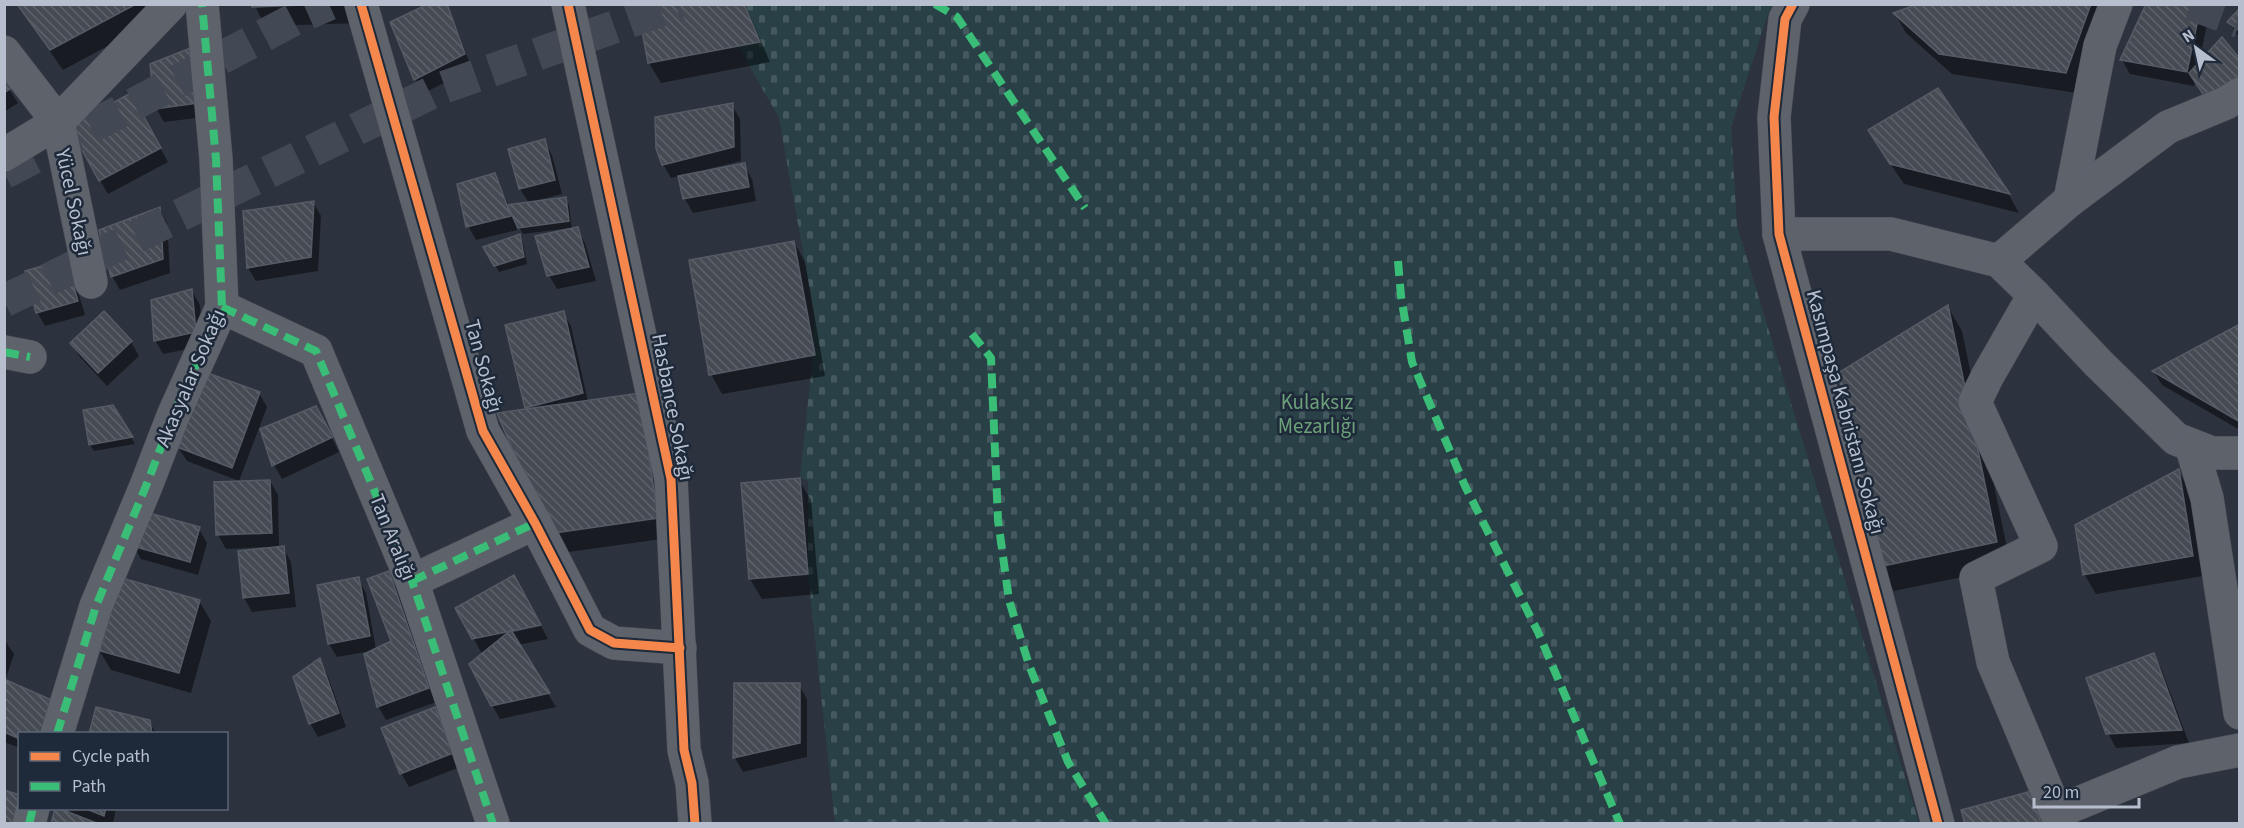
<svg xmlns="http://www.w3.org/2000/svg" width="2244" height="828" viewBox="0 0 2244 828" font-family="'Source Sans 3',sans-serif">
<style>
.cemetery{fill:url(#cemetery-stones)}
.shadow{fill:#0007}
.building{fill:url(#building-back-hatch);stroke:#555b65;stroke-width:1.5}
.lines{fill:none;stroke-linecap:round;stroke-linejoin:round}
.primary-tunnel{stroke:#424854;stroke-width:33;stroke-dasharray:33 16;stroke-linecap:butt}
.minor-casing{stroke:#494e56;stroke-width:34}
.minor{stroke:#5d626b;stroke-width:33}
.quiet{stroke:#3abd76;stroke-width:8;stroke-dasharray:15 8;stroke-linecap:butt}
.cycleway-casing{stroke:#1e293a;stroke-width:13}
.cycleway{stroke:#f5874c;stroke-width:9}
.labels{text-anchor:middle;stroke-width:5;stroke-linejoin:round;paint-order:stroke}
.street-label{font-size:21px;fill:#b7bfce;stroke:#1e293a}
.park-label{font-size:21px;fill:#6ca17a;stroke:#1e293a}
</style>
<defs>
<pattern id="cemetery-stones" width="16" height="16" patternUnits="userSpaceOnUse" patternTransform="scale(1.5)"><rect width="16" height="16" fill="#284046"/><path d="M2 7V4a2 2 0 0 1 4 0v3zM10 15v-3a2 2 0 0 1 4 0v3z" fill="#455a60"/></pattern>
<pattern id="building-back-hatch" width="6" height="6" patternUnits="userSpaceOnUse" patternTransform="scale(1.5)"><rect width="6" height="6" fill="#454a53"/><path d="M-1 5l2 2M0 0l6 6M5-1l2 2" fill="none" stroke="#5e626b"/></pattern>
</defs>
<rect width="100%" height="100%" fill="#2d333e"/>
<polygon class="cemetery" points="715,5 1773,5 1768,14 1731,127 1737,226 1919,823 835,823 808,574 808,481 800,478 813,354 814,313 779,118"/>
<g class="shadow">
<polygon points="17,4 144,4 154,21 63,70"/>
<polygon points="254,4 358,4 363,23 265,26"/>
<polygon points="447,4 472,69 424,93 416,80 392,23"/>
<polygon points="638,4 745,4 770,62 661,83 649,63"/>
<polygon points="1923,4 2110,4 2077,93 1952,74 1906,33 1895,14"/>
<polygon points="2148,4 2221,4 2217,14 2202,9 2208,20 2194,86 2130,74 2122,60"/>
<polygon points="2240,11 2240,38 2229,23"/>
<polygon points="151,65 212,116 164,122 156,108"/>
<polygon points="4,82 18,103 4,112"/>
<polygon points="1938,90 2009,195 2019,213 1904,184 1881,150"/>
<polygon points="732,105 740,119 741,161 708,169 708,172 744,165 752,179 756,201 693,213 685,199 680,176 671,178 663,164"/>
<polygon points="139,109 168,162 108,194 100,180"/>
<polygon points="544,141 552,155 562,194 538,200 538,202 565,198 569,205 572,230 577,229 585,243 596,281 557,289 549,275 570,228 523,234 516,222 515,223 517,230 476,240 468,226 494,174 509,206 529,203 520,189"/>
<polygon points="313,202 321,216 318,271 256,281 248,268"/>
<polygon points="159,209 167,222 170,273 120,290 112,276"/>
<polygon points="520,236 523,243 527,264 499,272 486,247"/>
<polygon points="794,242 805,262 825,376 722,394 711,374"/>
<polygon points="65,261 73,275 85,315 45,326 37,312"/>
<polygon points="192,291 200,305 203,346 163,354 155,340"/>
<polygon points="1948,307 1962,331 2011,567 1894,591 1880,566"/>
<polygon points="563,313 571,326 588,402 640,394 669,538 561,553 526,407"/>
<polygon points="2240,326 2240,430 2162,385 2154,372"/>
<polygon points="131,342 139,356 107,386 80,357 72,344"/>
<polygon points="259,393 267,407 239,481 187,461 178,447"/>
<polygon points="113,407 135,444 94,451 90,445"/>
<polygon points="324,422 339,452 282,479 274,465 262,430"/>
<polygon points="2178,471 2190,490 2203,576 2096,594 2084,574"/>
<polygon points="799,480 811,500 819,594 762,599 750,579"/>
<polygon points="270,481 278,495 279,548 283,548 291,562 296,607 252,612 244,598 266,547 226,549 218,535"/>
<polygon points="199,529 207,543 198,575 141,559 133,545"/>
<polygon points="388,573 396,587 436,702 386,720 378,706 366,652 337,657 329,644 358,579 366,593 376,650 393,642"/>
<polygon points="199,601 211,621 191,693 111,670 99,650"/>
<polygon points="457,609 510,629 510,633 541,626 548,639 518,645 556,707 500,719 492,705 488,651 481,652"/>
<polygon points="4,639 14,654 5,681 55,703 20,734 20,748 4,742"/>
<polygon points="2153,655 2161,668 2189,743 2116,748 2108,733"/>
<polygon points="319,661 327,674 346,727 318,737 310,723"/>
<polygon points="736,684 799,685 807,699 807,757 743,772 735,758"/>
<polygon points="434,709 442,722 460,767 409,787 401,773"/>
<polygon points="149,721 156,734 91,734"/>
<polygon points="66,808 116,808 113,824 52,824 70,814"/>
</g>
<g class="building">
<polygon points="17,4 136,4 50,50"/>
<polygon points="252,4 324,4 252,7"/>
<polygon points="428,4 447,4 465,54 414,80 390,22"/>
<polygon points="637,4 744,4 760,42 648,63"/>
<polygon points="1918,4 2091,4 2066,73 1939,54 1893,13"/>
<polygon points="2146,4 2201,5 2187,72 2120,60"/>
<polygon points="2240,8 2240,31 2227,22"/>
<polygon points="2222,37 2240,59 2240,79 2207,100 2189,73"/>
<polygon points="198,45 205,102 155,109 150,64"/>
<polygon points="4,80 11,88 4,93"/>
<polygon points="1938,88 2010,194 1890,164 1868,130"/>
<polygon points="131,93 161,148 99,181 69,126"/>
<polygon points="733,103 734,147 662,165 656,148 655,117"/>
<polygon points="545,139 555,180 519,189 508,149"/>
<polygon points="745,163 749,187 683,199 678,176"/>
<polygon points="495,173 511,216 466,227 457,184"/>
<polygon points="566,197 569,221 518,228 507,205"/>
<polygon points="314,201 311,257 247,268 243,211"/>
<polygon points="160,207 163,259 111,277 99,230"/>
<polygon points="578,227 589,267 547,276 535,236"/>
<polygon points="520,234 524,257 494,266 483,247"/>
<polygon points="794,241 815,355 709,375 689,260"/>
<polygon points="66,259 78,301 36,313 25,271"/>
<polygon points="192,289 196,332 154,341 151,300"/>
<polygon points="1948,305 1997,542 1878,567 1838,373"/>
<polygon points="104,311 132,341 98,373 70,343"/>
<polygon points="564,311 583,393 525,408 505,325"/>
<polygon points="2240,324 2240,422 2152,371"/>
<polygon points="205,372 260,392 232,468 177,447"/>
<polygon points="640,393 658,518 548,534 497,413"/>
<polygon points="113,405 133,437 89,445 83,410"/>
<polygon points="316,406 333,437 272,466 260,429"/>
<polygon points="2179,469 2193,556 2083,575 2075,525"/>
<polygon points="800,478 808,574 749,579 741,483"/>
<polygon points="270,480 272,533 216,535 214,482"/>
<polygon points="142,511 200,527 190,562 132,546"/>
<polygon points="284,546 289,593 243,598 238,551"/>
<polygon points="389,571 429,688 377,707 364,654 391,641 367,579"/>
<polygon points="514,575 541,625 472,639 455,608"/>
<polygon points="118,577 200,600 179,673 97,650"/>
<polygon points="359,577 370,636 328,644 317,585"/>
<polygon points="511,630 550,693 491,706 469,664"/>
<polygon points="2154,653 2182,730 2106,734 2086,678"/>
<polygon points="320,658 339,713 309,724 293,677"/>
<polygon points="6,680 56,702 45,734 20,734 20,739 4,732"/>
<polygon points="734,683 800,683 800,743 733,758"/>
<polygon points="96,707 150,720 152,734 89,734"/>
<polygon points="435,707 453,753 400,774 381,728"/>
<polygon points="4,790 20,795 17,824 4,824"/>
<polygon points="2032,791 2041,824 1965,824 1961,810"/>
<polygon points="55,808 58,808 99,824 51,824"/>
<polygon points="84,808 106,808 104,816"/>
</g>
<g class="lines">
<g class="primary-tunnel">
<polyline points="2191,4 2240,22"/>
<polyline points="4,173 293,20 329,4"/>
<polyline points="4,301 439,89 679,4"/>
</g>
<defs>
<g id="minor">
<polyline points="361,4 483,431 535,523 590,630 614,643 680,648"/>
<polyline points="568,4 671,479 684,750 692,783 695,824"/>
<polyline points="1793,4 1785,19 1774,117 1779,234 1938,824"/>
<polyline points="4,52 58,122 91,282"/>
<polyline points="4,155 58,122 171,4"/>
<polyline points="2070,200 2100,46 2116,4"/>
<polyline points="1779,234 1891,234 1999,261 2034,295 2098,363 2176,439 2212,453 2240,453"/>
<polyline points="1999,261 2070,200 2168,127 2226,103 2240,94"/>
<polyline points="2034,295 1987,377 1975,402 2041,546 1976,578 1993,662 2061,824"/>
<polyline points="222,307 316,351 412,581 493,824"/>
<polyline points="4,352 30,357"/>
<polyline points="2191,445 2207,498 2240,713"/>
<polyline points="412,581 535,523"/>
<polyline points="57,734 96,606 146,486 173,416 222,307 216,159 202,4"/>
<polyline points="2057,812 2178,762 2240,750"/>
<polyline points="29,824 33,808"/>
</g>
</defs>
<use href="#minor" class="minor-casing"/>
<use href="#minor" class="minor"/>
<g class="quiet">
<polyline points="935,4 957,17 1085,208"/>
<polyline points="1398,261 1401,296 1412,362 1465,486 1538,632 1620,824"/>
<polyline points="222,307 316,351 412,581 493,824"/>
<polyline points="972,334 991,358 998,520 1009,600 1029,665 1068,762 1106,824"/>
<polyline points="4,352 30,357"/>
<polyline points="412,581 535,523"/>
<polyline points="57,734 96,606 146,486 173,416 222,307 216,159 202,4"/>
<polyline points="29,824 33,808"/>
</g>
<defs>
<g id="cycleway">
<polyline points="361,4 483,431 535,523 590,630 614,643 680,648"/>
<polyline points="568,4 671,479 684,750 692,783 695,824"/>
<polyline points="1793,4 1785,19 1774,117 1779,234 1938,824"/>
</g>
</defs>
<use href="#cycleway" class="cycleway-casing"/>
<use href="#cycleway" class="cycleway"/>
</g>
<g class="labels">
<g class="street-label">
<text transform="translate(74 202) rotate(78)" y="7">Yücel Sokağı</text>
<text transform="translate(484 366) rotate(75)" y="7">Tan Sokağı</text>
<text transform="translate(190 378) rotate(-67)" y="7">Akasyalar Sokağı</text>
<text transform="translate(673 407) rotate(79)" y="7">Hasbance Sokağı</text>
<text transform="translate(1846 412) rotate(75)" y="7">Kasımpaşa Kabristanı Sokağı</text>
<text transform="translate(393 537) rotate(68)" y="7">Tan Aralığı</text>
</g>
<g class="park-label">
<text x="1317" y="409">Kulaksız<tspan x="1317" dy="24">Mezarlığı</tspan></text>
</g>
</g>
<rect width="2244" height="828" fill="none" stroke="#b7bfce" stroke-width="12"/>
<rect x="18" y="732" width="210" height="78" fill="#1e293a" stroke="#5b6575" stroke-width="1.5"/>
<rect x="30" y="752" width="30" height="9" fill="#f5874c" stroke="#5b6575" stroke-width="1.5"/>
<text x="72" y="762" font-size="18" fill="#b7bfce">Cycle path</text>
<rect x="30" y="782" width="30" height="9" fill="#3abd76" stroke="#5b6575" stroke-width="1.5"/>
<text x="72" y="792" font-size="18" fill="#b7bfce">Path</text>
<g transform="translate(2196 48) rotate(327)" stroke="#1e293a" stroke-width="4.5" paint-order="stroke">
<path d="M0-4.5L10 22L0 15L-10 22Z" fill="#b7bfce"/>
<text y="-9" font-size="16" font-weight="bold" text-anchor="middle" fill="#b7bfce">N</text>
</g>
<path d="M2034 798v9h105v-9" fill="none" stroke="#b7bfce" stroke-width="3"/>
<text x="2043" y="798" font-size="18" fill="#b7bfce" stroke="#1e293a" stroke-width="4.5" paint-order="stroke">20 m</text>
</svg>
